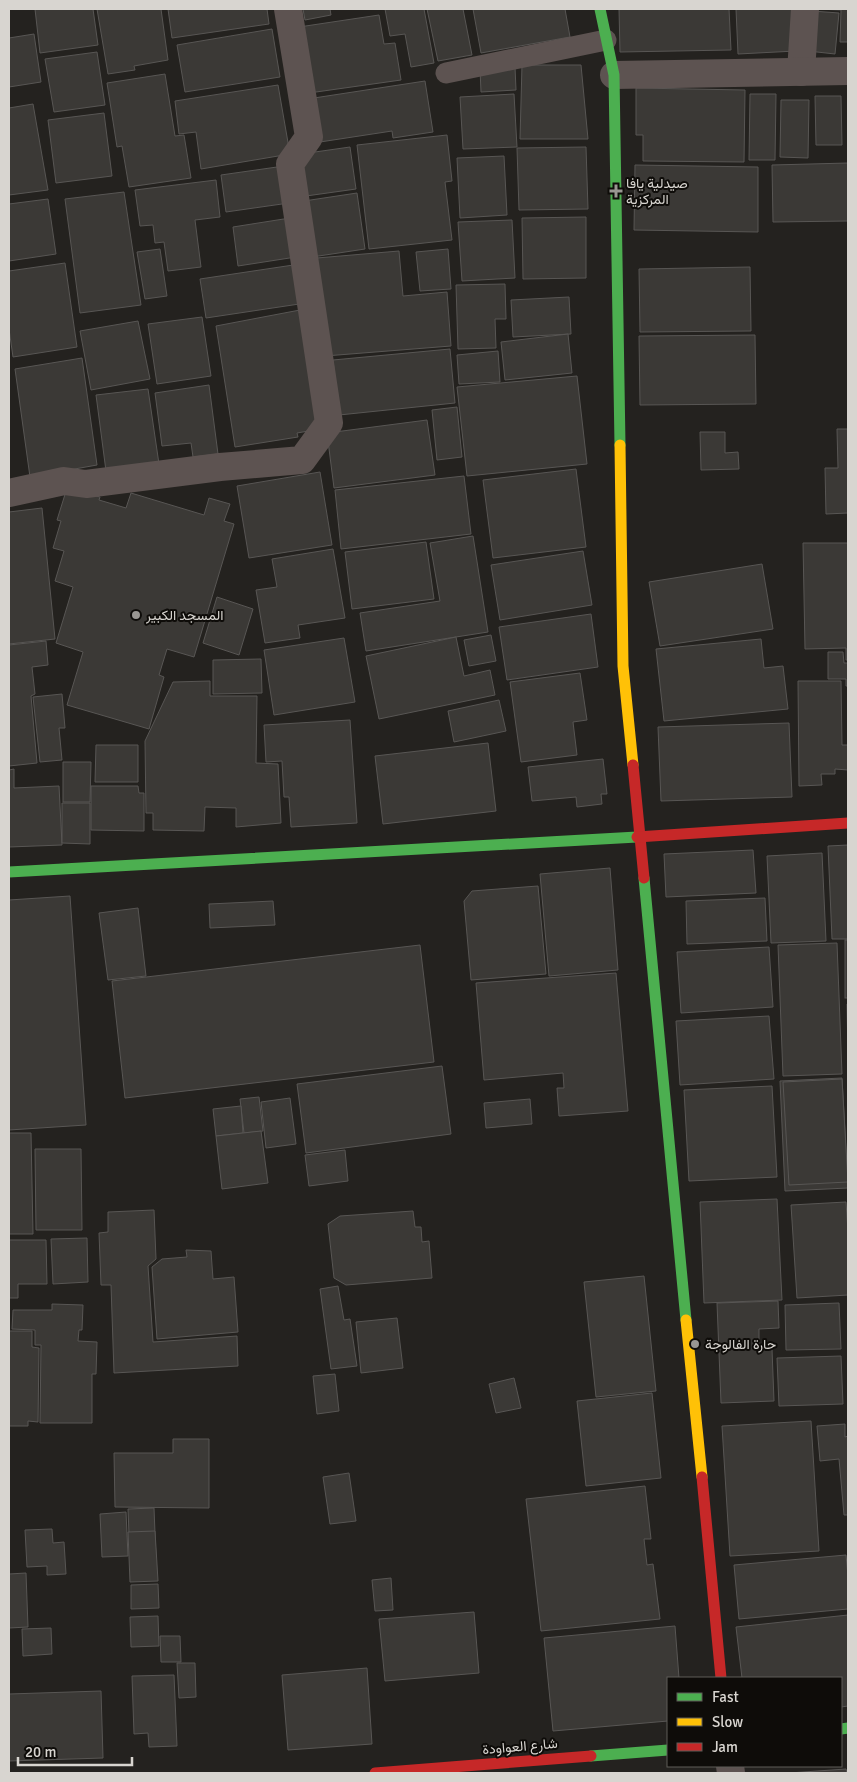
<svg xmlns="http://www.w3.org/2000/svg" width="857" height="1782" viewBox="0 0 857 1782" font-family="Signika,Vazirmatn,sans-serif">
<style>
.building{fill:#3b3936;stroke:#585654}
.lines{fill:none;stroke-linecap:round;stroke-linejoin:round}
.lane{stroke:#5d5351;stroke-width:21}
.street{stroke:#5d5351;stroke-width:28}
.fast{stroke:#4caf50;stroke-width:11}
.slow{stroke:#ffc107;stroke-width:11}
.jam{stroke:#c62828;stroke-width:11}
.poi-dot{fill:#999692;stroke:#0e0c09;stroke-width:2}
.labels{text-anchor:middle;stroke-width:4;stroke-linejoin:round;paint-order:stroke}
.poi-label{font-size:14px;fill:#d8d5d0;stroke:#0e0c09;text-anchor:start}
.street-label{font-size:14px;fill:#d8d5d0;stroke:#0e0c09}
</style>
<rect width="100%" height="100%" fill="#24221f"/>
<g class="building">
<polygon points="35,9 93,9 98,45 40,53"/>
<polygon points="97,9 161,9 168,60 134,66 135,70 108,74"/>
<polygon points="168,9 267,9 269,24 172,38"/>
<polygon points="303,9 334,9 330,9 331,15 305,20"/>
<polygon points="385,9 424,9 434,63 411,67 405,34 390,36"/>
<polygon points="427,9 463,9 472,55 438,61"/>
<polygon points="473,9 565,9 570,37 481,53"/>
<polygon points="619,9 729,9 731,50 620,52"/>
<polygon points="736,9 794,9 796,51 738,54"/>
<polygon points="816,9 848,9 848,42 840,42 841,10"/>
<polygon points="812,11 839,13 835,54 808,51"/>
<polygon points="379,15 384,44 395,43 401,80 309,93 299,27"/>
<polygon points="272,29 280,77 185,92 177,45"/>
<polygon points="34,34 41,82 9,87 9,38"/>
<polygon points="97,52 105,105 54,112 45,59"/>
<polygon points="522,65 581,65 588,139 520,139"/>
<polygon points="515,67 516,90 481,92 480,69"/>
<polygon points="165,74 175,136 184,135 191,178 129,187 122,146 117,147 107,83"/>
<polygon points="425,81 433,132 393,138 392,131 320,142 314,98"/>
<polygon points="278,85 290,154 201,169 196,132 179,134 175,101"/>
<polygon points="636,88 745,90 744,162 643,161 643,135 636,135"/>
<polygon points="514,94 517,147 463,149 460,97"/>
<polygon points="750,94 776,94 775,160 749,160"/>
<polygon points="815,96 841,96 842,145 816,145"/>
<polygon points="781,100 809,100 808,158 780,157"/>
<polygon points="33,104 48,190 9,195 9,108"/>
<polygon points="104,113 112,176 56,183 48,120"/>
<polygon points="447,135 452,181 445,182 452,240 369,249 357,145"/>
<polygon points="350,147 356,189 306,196 301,154"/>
<polygon points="586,147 588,209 519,210 517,148"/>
<polygon points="504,156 507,215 460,218 457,158"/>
<polygon points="848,163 848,221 773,222 772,165"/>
<polygon points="635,165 758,167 758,232 634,230"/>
<polygon points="284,166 289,203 226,212 221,175"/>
<polygon points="216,180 220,217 195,220 201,267 168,271 164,242 155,243 153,225 140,226 135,190"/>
<polygon points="124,192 141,305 80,313 65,199"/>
<polygon points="357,193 365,249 312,257 304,201"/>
<polygon points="48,199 56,254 9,261 9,204"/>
<polygon points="586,217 586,278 523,279 522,218"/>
<polygon points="290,218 296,257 238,266 233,227"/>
<polygon points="512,220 515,278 462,281 458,222"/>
<polygon points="160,249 167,296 145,299 137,252"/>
<polygon points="448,249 451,289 420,291 416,252"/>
<polygon points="399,251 403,296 447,292 451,346 325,356 317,258"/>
<polygon points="65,263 77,347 13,357 9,329 9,271"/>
<polygon points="300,264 306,303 206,318 200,279"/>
<polygon points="750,267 751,331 640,332 639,269"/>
<polygon points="505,284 506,319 495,319 496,348 458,349 456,285"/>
<polygon points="569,297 571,334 513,337 511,300"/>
<polygon points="300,310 320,429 297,433 298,437 235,447 216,326"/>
<polygon points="202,317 211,376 157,384 148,324"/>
<polygon points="138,321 150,379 91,390 80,331"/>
<polygon points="568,334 572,373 505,380 501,342"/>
<polygon points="755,335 756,404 640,405 639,336"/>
<polygon points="450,349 455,403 339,415 333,360"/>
<polygon points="498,351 500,382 459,384 457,355"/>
<polygon points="82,358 97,465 30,477 15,369"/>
<polygon points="577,376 587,464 467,476 457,387"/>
<polygon points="209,385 218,454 193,457 191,443 162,446 155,393"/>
<polygon points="148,389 159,464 106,471 96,395"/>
<polygon points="457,407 462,457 437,460 432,410"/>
<polygon points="427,420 435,475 334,488 327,433"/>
<polygon points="837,429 848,429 848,513 826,514 825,468 838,468"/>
<polygon points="700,432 725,432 725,453 738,452 739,469 701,470"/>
<polygon points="576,469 586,547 493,558 483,480"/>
<polygon points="320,472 332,545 249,558 237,486"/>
<polygon points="464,476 471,534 341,549 335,490"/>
<polygon points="67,488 100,497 99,500 126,508 131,493 204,515 209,498 230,504 224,521 234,524 194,657 167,649 159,675 164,677 149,729 67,705 83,652 56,643 73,587 55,581 64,551 53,548 61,521 57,520"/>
<polygon points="42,508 55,639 9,644 9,512"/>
<polygon points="473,536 488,632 366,651 360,613 440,601 430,543"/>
<polygon points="426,542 434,599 352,609 345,552"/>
<polygon points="803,543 848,543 848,660 846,660 846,648 805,649"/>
<polygon points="333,549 345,618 298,625 300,638 265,643 256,590 277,587 272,559"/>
<polygon points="583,551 592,605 500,620 491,565"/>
<polygon points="762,564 773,629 660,646 649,582"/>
<polygon points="217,597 253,609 239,655 203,643"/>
<polygon points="591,614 598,667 507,680 499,627"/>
<polygon points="491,635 496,661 469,666 464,640"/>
<polygon points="456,637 464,676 490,670 495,695 379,719 366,656"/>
<polygon points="344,638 355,702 274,715 264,650"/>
<polygon points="761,639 764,668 783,666 788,709 664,721 656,649"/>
<polygon points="46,641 48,665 32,667 35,694 31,696 37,763 9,766 9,645"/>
<polygon points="828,652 843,652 844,663 848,663 848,686 846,686 846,679 828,679"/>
<polygon points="261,659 262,693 213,694 213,660"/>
<polygon points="580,673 587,720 573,722 577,755 521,762 510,682"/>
<polygon points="210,681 210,696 257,696 256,763 278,764 281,823 236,827 236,808 205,807 204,831 153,830 153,813 146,813 145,741 173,682"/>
<polygon points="798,681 841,681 842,745 848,745 848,770 835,769 835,774 821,774 822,785 799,786"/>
<polygon points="62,694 65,728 59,728 62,760 40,762 33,697"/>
<polygon points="499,700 506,731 454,742 448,711"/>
<polygon points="350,720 357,823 291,827 289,797 284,797 282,761 266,762 264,725"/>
<polygon points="789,723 792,797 661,801 658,727"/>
<polygon points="488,743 496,811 383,824 375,756"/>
<polygon points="96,745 138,745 138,782 95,782"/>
<polygon points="603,759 607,794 601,794 602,804 577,807 576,797 532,801 528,767"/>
<polygon points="63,762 91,762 90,802 63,802"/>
<polygon points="14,769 14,788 59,786 62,845 9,847 9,770"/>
<polygon points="91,786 138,786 139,793 144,793 144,831 91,830"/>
<polygon points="62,803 90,803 90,844 62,843"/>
<polygon points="848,845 848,939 832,939 828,846"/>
<polygon points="753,850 756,893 666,897 664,854"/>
<polygon points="822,853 826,941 771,943 767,856"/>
<polygon points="610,868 618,970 549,976 540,874"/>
<polygon points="538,886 546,974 471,980 464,901 472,891"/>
<polygon points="70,896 86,1125 9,1130 9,900"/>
<polygon points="765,898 767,941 687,944 686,901"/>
<polygon points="273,901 275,925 210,928 209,904"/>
<polygon points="138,908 146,976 108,980 99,913"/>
<rect x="845" y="940" width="3" height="58"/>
<polygon points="837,943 842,1074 783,1076 778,945"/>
<polygon points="420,945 434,1062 125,1098 112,981"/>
<polygon points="769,947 773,1007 681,1013 677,952"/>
<polygon points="616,973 628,1111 559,1116 557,1088 564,1088 563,1073 484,1080 476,983"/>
<polygon points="847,1004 848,1004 848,1058"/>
<polygon points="769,1016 774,1079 680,1085 676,1021"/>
<polygon points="442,1066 451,1134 306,1153 297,1084"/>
<polygon points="842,1078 848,1188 785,1191 780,1081"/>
<polygon points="842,1079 848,1182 789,1185 783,1082"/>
<polygon points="772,1086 777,1177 689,1181 684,1090"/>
<polygon points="259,1097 263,1131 244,1133 240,1099"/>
<polygon points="290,1098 296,1144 266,1148 261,1102"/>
<polygon points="530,1099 532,1124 486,1128 484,1103"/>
<polygon points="241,1106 243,1133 216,1136 213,1109"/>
<polygon points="261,1131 268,1183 222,1189 216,1136"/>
<polygon points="9,1133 31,1133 33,1234 9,1234"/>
<polygon points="35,1149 81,1149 82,1230 36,1230"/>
<polygon points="345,1150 348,1181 309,1186 305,1155"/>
<polygon points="777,1199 782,1300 704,1303 700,1202"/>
<polygon points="846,1202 848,1231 848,1295 797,1298 791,1205"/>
<polygon points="154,1210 156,1259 148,1266 153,1342 237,1336 238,1366 114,1373 111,1285 101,1285 99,1233 108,1232 108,1212"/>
<polygon points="413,1211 415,1227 421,1227 422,1242 429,1241 432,1278 346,1285 334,1278 328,1224 340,1216"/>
<polygon points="87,1238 88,1282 53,1284 51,1239"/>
<polygon points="9,1240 46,1240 47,1284 18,1284 18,1298 9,1298"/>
<polygon points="186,1250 211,1251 213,1279 234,1277 238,1332 157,1339 152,1267 162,1259 187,1257"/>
<polygon points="644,1276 656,1391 596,1397 584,1282"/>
<polygon points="338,1286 344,1320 350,1319 357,1366 331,1369 320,1289"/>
<polygon points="778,1301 779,1328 759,1329 759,1350 772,1349 774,1401 721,1403 717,1303"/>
<polygon points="839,1303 841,1349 786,1350 785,1305"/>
<polygon points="52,1304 83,1305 82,1330 79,1330 78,1341 97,1342 96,1374 92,1374 92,1423 40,1423 41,1345 35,1345 35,1330 12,1329 13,1310 52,1310"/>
<polygon points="397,1318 403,1368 361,1373 356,1322"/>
<polygon points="9,1331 32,1331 32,1347 39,1348 38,1422 28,1421 28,1426 9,1426"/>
<polygon points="841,1356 843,1404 779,1406 777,1358"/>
<polygon points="335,1374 339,1411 317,1414 313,1376"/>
<polygon points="514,1378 521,1408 496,1413 489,1384"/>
<polygon points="652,1393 661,1478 586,1486 577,1401"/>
<polygon points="811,1421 819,1551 730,1556 722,1426"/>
<polygon points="845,1424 845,1437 848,1436 848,1515 844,1515 839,1459 820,1461 817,1426"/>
<polygon points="173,1439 209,1439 209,1508 115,1507 114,1453 173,1453"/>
<polygon points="349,1473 356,1521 330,1524 323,1477"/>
<polygon points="645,1486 651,1539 644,1539 647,1565 653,1564 660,1619 541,1631 526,1499"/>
<polygon points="154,1508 156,1558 130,1559 128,1509"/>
<polygon points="126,1512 128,1556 102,1557 100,1514"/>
<polygon points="52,1529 53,1543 64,1542 66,1574 47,1575 47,1566 27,1567 25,1530"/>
<polygon points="155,1531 158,1581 130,1582 128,1532"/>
<polygon points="846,1555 848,1576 848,1609 739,1619 734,1565"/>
<polygon points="26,1573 28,1627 9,1628 9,1574"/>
<polygon points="391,1578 393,1610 375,1611 372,1580"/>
<polygon points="158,1584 159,1608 131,1609 131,1585"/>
<polygon points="474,1612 479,1673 385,1681 379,1619"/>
<polygon points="848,1615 848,1706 841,1707 841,1678 742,1678 736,1627"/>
<polygon points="158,1616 159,1646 131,1647 130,1617"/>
<polygon points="675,1626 679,1678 668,1678 668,1721 553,1731 544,1638"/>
<polygon points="51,1628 52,1654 23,1656 22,1629"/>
<polygon points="160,1636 180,1636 181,1662 161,1662"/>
<polygon points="177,1663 195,1663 196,1697 179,1698"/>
<polygon points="367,1668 372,1744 288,1750 282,1675"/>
<polygon points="174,1675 177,1746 149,1747 148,1733 134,1734 132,1676"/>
<polygon points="101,1691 103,1758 9,1761 9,1694"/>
<polygon points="846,1769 847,1773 789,1773"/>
</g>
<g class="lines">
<polyline class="lane" points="446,73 606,40"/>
<g class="street">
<polyline points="801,72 805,9"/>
<polyline points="614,75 848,71"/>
<polyline points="9,493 64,481 86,484 220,467 302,460 329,423 290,164 309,137 288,9"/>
<polyline points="730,1766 731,1773"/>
</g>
<g class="fast">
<polyline points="600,9 614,75 620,445"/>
<polyline points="9,872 637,837"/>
<polyline points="644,878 686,1320"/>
<polyline points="841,1729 848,1728"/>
<polyline points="591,1756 668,1750"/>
</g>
<g class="slow">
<polyline points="620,445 623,666 633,765"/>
<polyline points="686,1320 702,1477"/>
</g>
<g class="jam">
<polyline points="633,765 644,878"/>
<polyline points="637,837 848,823"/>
<polyline points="702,1477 721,1678"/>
<polyline points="375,1773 591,1756"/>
</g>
</g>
<g class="poi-dot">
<path d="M613.5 183.5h5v5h5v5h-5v5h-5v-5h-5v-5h5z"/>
<circle cx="136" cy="615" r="5"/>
<circle cx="695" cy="1344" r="5"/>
</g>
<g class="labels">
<g class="poi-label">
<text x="626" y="188">صيدلية يافا<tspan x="626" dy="16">المركزية</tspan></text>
<text x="146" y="620">المسجد الكبير</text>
<text x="705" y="1349">حارة الفالوجة</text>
</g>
<g class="street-label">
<text transform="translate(520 1746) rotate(-5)" y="5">شارع العواودة</text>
</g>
</g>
<rect width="857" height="1782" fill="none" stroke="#d8d5d0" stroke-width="20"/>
<rect x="667" y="1677" width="175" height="90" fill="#0e0c09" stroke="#5f5c59"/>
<rect x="677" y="1693" width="25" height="8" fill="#4caf50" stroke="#5f5c59"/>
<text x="712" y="1702" font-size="15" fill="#d8d5d0">Fast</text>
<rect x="677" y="1718" width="25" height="8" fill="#ffc107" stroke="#5f5c59"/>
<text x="712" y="1727" font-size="15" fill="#d8d5d0">Slow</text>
<rect x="677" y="1743" width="25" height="8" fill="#c62828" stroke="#5f5c59"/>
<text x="712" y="1752" font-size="15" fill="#d8d5d0">Jam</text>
<path d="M18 1757v8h114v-8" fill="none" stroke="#d8d5d0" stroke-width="2.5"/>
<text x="25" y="1757" font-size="15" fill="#d8d5d0" stroke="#0e0c09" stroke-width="4" paint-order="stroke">20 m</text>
</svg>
